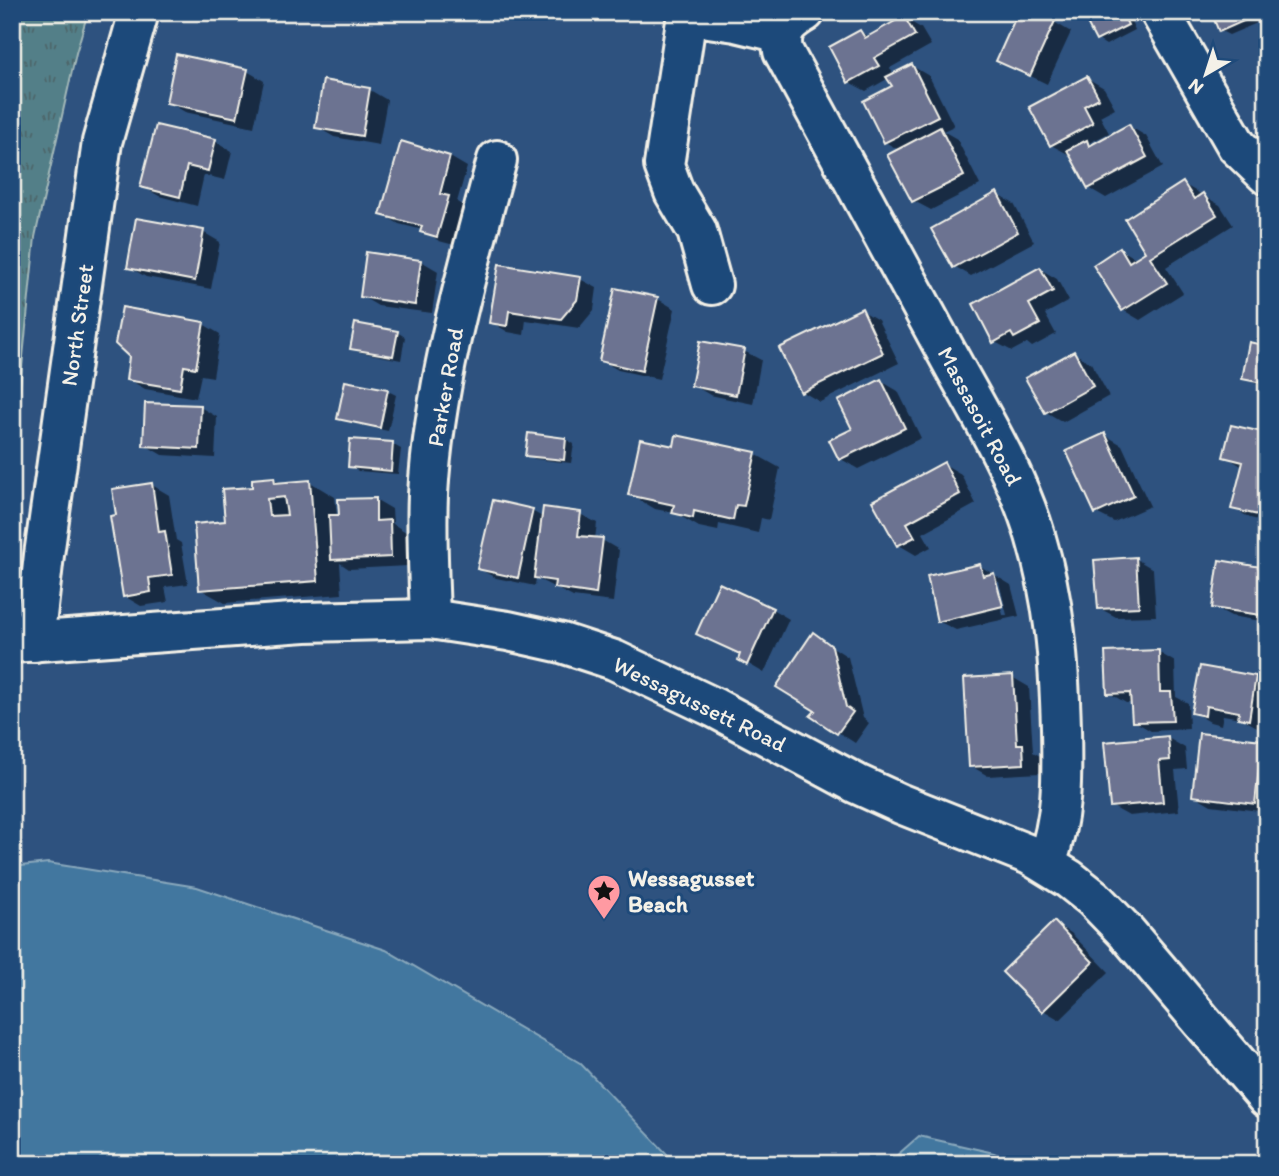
<svg xmlns="http://www.w3.org/2000/svg" width="1279" height="1176" viewBox="0 0 1279 1176" font-family="Itim,sans-serif">
<style>
.grass{fill:url(#grass-tufts);stroke:#a3b8b8;stroke-width:2}
.water{fill:#42779f;stroke:#89a8bc;stroke-width:2}
.shadow{fill:#0007;fill-rule:evenodd}
.building{fill:#6c7391;stroke:#f4f1e8;stroke-width:2;fill-rule:evenodd}
.lines{fill:none;stroke-linecap:round;stroke-linejoin:round}
.street-casing{stroke:#f4f1e8;stroke-width:44}
.secondary-casing{stroke:#f4f1e8;stroke-width:44}
.street{stroke:#1f4a7a;stroke-width:38}
.secondary{stroke:#1f4a7a;stroke-width:38}
.labels{text-anchor:middle;stroke-width:6;stroke-linejoin:round;paint-order:stroke}
.street-label{font-size:23px;fill:#f4f1e8;stroke:#1f4a7a}
.poi-label{font-size:23px;font-weight:bold;fill:#f4f1e8;stroke:#1f4a7a;text-anchor:start}
</style>
<defs>
<pattern id="grass-tufts" width="24" height="20" patternUnits="userSpaceOnUse" patternTransform="scale(1.75)"><rect width="24" height="20" fill="#527f88"/><path d="M3 7l-1-3M5 7V3M7 7l1-3M15 17l-1-3M17 17v-4M19 17l1-3" fill="none" stroke="#4e666a"/></pattern>
</defs>
<rect width="100%" height="100%" fill="#2e527f"/>
<filter id="ink" filterUnits="userSpaceOnUse"><feTurbulence type="fractalNoise" baseFrequency=".0143" numOctaves="2"/><feDisplacementMap in="SourceGraphic" scale="14" xChannelSelector="R" yChannelSelector="G"/><feConvolveMatrix kernelMatrix="1 2 1 2 8 2 1 2 1" color-interpolation-filters="sRGB"/></filter>
<g filter="url(#ink)">
<polygon class="grass" points="12,12 88,12 76,53 35,237 13,458 12,502"/>
<g class="water">
<polygon points="48,863 197,887 386,950 580,1063 668,1155 673,1164 12,1164 12,867"/>
<polygon points="919,1136 994,1153 1017,1164 887,1164"/>
</g>
<g class="shadow">
<polygon points="1095,12 1127,12 1135,30 1106,45 1098,40"/>
<polygon points="1213,12 1261,12 1264,20 1229,35 1221,31"/>
<polygon points="904,18 921,28 931,45 890,68 894,75 912,66 929,76 954,126 943,131 957,139 980,185 931,210 914,201 899,150 885,142 894,87 889,78 866,91 849,82 860,32 870,37"/>
<polygon points="1054,22 1071,32 1047,84 998,60"/>
<polygon points="247,71 264,81 254,127 185,112 168,102"/>
<polygon points="1087,78 1104,88 1115,108 1100,116 1109,133 1089,143 1093,146 1129,126 1146,136 1163,167 1106,198 1089,188 1071,153 1068,154 1051,145"/>
<polygon points="325,82 370,90 387,100 379,145 334,137 317,127"/>
<polygon points="215,141 232,151 225,180 204,175 197,206 159,196 142,186"/>
<polygon points="402,144 450,157 467,167 457,202 465,207 454,245 439,241 423,230 399,224 382,214"/>
<polygon points="1183,184 1220,205 1233,225 1166,267 1183,293 1140,320 1123,310 1120,249 1137,259 1147,252"/>
<polygon points="997,194 1014,204 1034,242 971,276 954,266"/>
<polygon points="203,232 220,242 211,289 146,277 129,267"/>
<polygon points="367,254 421,261 438,271 432,313 378,306 361,296"/>
<polygon points="500,266 580,279 597,288 594,310 579,328 526,320 524,335 508,332 491,322"/>
<polygon points="1040,269 1057,279 1069,301 1045,314 1056,334 1032,347 1027,343 1012,351 995,342"/>
<polygon points="617,290 658,299 675,309 659,379 618,370 601,360"/>
<polygon points="861,310 878,320 899,363 820,402 803,392"/>
<polygon points="203,324 220,334 213,377 201,375 196,398 145,389 128,379"/>
<polygon points="397,332 405,337 401,360 360,352 352,348"/>
<polygon points="1267,348 1267,389 1244,378"/>
<polygon points="744,351 761,360 753,404 710,395 693,385"/>
<polygon points="1074,353 1091,363 1109,396 1063,422 1046,412"/>
<polygon points="881,381 898,391 921,438 858,469 841,459"/>
<polygon points="346,383 388,391 396,395 388,431 347,422 339,418"/>
<polygon points="200,407 217,417 215,458 162,455 145,445"/>
<polygon points="1105,435 1122,445 1150,506 1114,522 1096,513"/>
<polygon points="1267,435 1267,522 1250,518 1233,508 1243,467 1225,456"/>
<polygon points="566,439 574,444 571,463 535,459 527,455"/>
<polygon points="392,444 401,449 398,474 358,471 350,466"/>
<polygon points="675,448 755,454 780,468 769,520 761,518 758,533 719,524 718,531 699,527 675,513 655,509 630,494"/>
<polygon points="944,464 961,474 976,504 923,533 931,547 916,555 899,545 875,502"/>
<polygon points="274,479 283,484 310,482 335,497 337,517 375,499 392,509 393,524 406,532 408,566 349,569 340,563 342,594 225,603 200,589 227,523 254,489"/>
<polygon points="152,485 169,495 176,540 181,543 188,584 165,587 168,602 141,606 124,596 118,517"/>
<polygon points="532,511 544,518 580,514 597,523 595,539 602,540 619,550 613,602 573,597 536,578 535,586 496,578 479,569"/>
<polygon points="1136,559 1153,569 1156,616 1116,617 1099,608"/>
<path d="M 980,566 L 1011,585 L 1019,616 L 956,630 L 938,621 ZM 995,582 L 999,582 L 1007,615 L 1003,615 Z"/>
<polygon points="1267,570 1267,622 1231,616 1214,607"/>
<polygon points="772,609 789,619 764,673 740,659 742,655 698,633"/>
<polygon points="814,635 848,657 863,718 869,723 855,743 813,716 817,710"/>
<polygon points="1158,652 1175,662 1176,697 1188,703 1189,729 1151,731 1134,721 1133,703 1126,703 1109,693"/>
<polygon points="1012,677 1029,687 1033,752 1040,756 1041,773 988,776 971,766"/>
<polygon points="1255,678 1267,684 1265,728 1257,727 1241,718 1223,715 1221,725 1210,722 1193,712"/>
<polygon points="1168,738 1185,748 1187,769 1175,770 1179,811 1129,816 1111,806"/>
<polygon points="1261,742 1267,745 1267,812 1211,805 1194,795"/>
<polygon points="1054,923 1071,933 1109,972 1060,1020 1043,1010"/>
</g>
<g class="building">
<polygon points="1018,12 1036,12 1055,21 1030,76 996,61"/>
<polygon points="1091,12 1122,12 1128,25 1096,41 1083,16"/>
<polygon points="1211,12 1256,12 1257,15 1219,32"/>
<polygon points="904,16 915,35 874,58 879,66 848,83 829,47 860,30 865,38"/>
<polygon points="176,54 248,69 237,118 166,103"/>
<polygon points="912,64 938,116 884,143 863,101 892,86 886,77"/>
<polygon points="1087,76 1099,98 1084,106 1093,123 1050,146 1029,107"/>
<polygon points="323,80 370,88 362,136 315,128"/>
<polygon points="1129,124 1147,157 1088,189 1067,150 1087,140 1089,146"/>
<polygon points="156,125 216,139 208,171 187,166 180,197 140,187"/>
<polygon points="940,127 964,176 912,202 887,155"/>
<polygon points="401,141 450,156 440,194 449,196 437,237 420,232 422,226 380,215"/>
<polygon points="1183,182 1194,199 1203,193 1217,215 1150,257 1167,283 1122,311 1093,265 1120,247 1129,262 1145,252 1125,219"/>
<polygon points="997,192 1018,232 953,268 931,229"/>
<polygon points="136,218 204,230 195,281 127,268"/>
<polygon points="366,252 421,260 415,305 360,297"/>
<polygon points="499,264 581,277 577,300 561,319 509,311 507,326 489,323"/>
<polygon points="1040,267 1053,291 1029,304 1040,324 1014,338 1011,333 993,343 973,304"/>
<polygon points="615,288 658,297 642,371 599,361"/>
<polygon points="122,307 204,322 196,368 184,366 180,389 126,380 129,357 115,344"/>
<polygon points="862,308 883,353 801,393 779,348"/>
<polygon points="355,323 398,331 393,356 350,349"/>
<polygon points="700,341 745,349 736,395 691,386"/>
<polygon points="1249,342 1267,346 1267,384 1242,379"/>
<polygon points="1074,351 1093,386 1045,413 1025,378"/>
<polygon points="881,379 905,428 839,460 829,440 852,429 838,401"/>
<polygon points="345,381 388,389 380,428 337,419"/>
<polygon points="145,403 201,405 199,449 143,446"/>
<polygon points="1231,425 1267,433 1267,517 1231,509 1243,462 1223,457"/>
<polygon points="528,433 566,438 564,460 525,456"/>
<polygon points="1105,433 1134,496 1095,514 1066,451"/>
<polygon points="676,435 756,452 744,506 736,505 733,520 694,511 693,518 672,513 674,505 628,495 640,439 674,446"/>
<polygon points="350,439 393,442 391,471 348,467"/>
<polygon points="944,462 960,494 907,523 915,537 897,546 872,501"/>
<path d="M 274,477 L 275,483 L 310,480 L 318,581 L 199,590 L 194,524 L 225,521 L 222,489 L 252,487 L 252,479 ZM 284,497 L 287,515 L 269,516 L 267,499 Z"/>
<polygon points="152,483 159,532 165,531 172,575 149,578 151,592 123,597 110,516 116,515 112,489"/>
<polygon points="376,498 376,521 390,520 391,557 331,560 329,515 339,515 338,499"/>
<polygon points="493,500 533,509 518,578 477,569"/>
<polygon points="543,507 581,512 578,536 603,538 596,594 554,588 555,581 534,578"/>
<polygon points="1136,557 1139,607 1098,609 1094,560"/>
<polygon points="1219,560 1267,568 1261,615 1212,608"/>
<polygon points="980,564 983,576 994,573 1003,606 937,622 927,576"/>
<polygon points="719,583 773,608 747,665 738,660 740,654 696,634"/>
<polygon points="813,632 832,646 846,707 853,712 837,734 810,716 815,711 776,687"/>
<polygon points="1159,650 1160,692 1171,692 1173,721 1132,722 1130,693 1107,694 1105,652"/>
<polygon points="1200,666 1256,676 1249,720 1238,718 1239,712 1206,706 1205,716 1191,713"/>
<polygon points="1013,675 1017,744 1023,744 1024,764 969,767 964,678"/>
<polygon points="1199,733 1262,740 1255,804 1192,796"/>
<polygon points="1168,736 1170,760 1159,761 1163,802 1110,807 1104,742"/>
<polygon points="1054,921 1093,962 1042,1012 1002,972"/>
<polygon points="1237,1157 1242,1164 1228,1164"/>
</g>
<g class="lines">
<defs>
<g id="street">
<path d="M 805,12 C 788,22 779,30 783,51 C 836,149 889,247 942,344 C 975,406 1015,468 1035,535 C 1055,602 1059,659 1061,728 C 1062,778 1063,816 1046,864"/>
<polyline points="1160,12 1237,146 1267,175"/>
<polyline points="712,285 697,231 674,192 664,165 687,15 736,22 782,33"/>
<path d="M 430,619 C 429,578 426,536 428,495 C 434,383 468,268 497,160"/>
</g>
<g id="secondary">
<polyline points="34,642 44,555 102,142 139,12"/>
<polyline points="12,643 305,622 430,619 508,631 562,643 614,660 715,708 857,784 901,804 1030,855 1069,879 1093,898 1126,932 1267,1098"/>
</g>
</defs>
<use href="#street" class="street-casing"/>
<use href="#secondary" class="secondary-casing"/>
<use href="#street" class="street"/>
<use href="#secondary" class="secondary"/>
</g>
</g>
<defs>
<symbol id="sight-pin" viewBox="-11 -11 22 30"><path d="M0 17L-7.5 6A9.5 9.5 0 1 1 7.5 6Z" fill="#ff9aa2" stroke="#1f4a7a"/><path d="M0-6L1.8-2.2L6-1.7L2.9 1.2L3.7 5.4L0 3.3L-3.7 5.4L-2.9 1.2L-6-1.7L-1.8-2.2Z" fill="#111"/></symbol>
</defs>
<g fill-rule="evenodd">
<use href="#sight-pin" x="585" y="872" width="38" height="52"/>
</g>
<g class="labels">
<g class="street-label">
<text transform="translate(77 325) rotate(-82)" y="8">North Street</text>
<text transform="translate(445 387) rotate(-80)" y="8">Parker Road</text>
<text transform="translate(980 416) rotate(62)" y="8">Massasoit Road</text>
<text transform="translate(700 704) rotate(26)" y="8">Wessagussett Road</text>
</g>
<g class="poi-label">
<text x="628" y="886">Wessagusset<tspan x="628" dy="26">Beach</tspan></text>
</g>
</g>
<rect width="1279" height="1176" fill="none" stroke="#1f4a7a" stroke-width="42"/>
<rect x="21" y="21" width="1237" height="1134" fill="none" stroke="#f4f1e8" stroke-width="2.5" filter="url(#ink)"/>
<g transform="translate(1206 74) rotate(219)" stroke="#1f4a7a" stroke-width="5" paint-order="stroke">
<path d="M0-5L12 26L0 18L-12 26Z" fill="#f4f1e8"/>
<text y="-10" font-size="19" font-weight="bold" text-anchor="middle" fill="#f4f1e8">N</text>
</g>
</svg>
